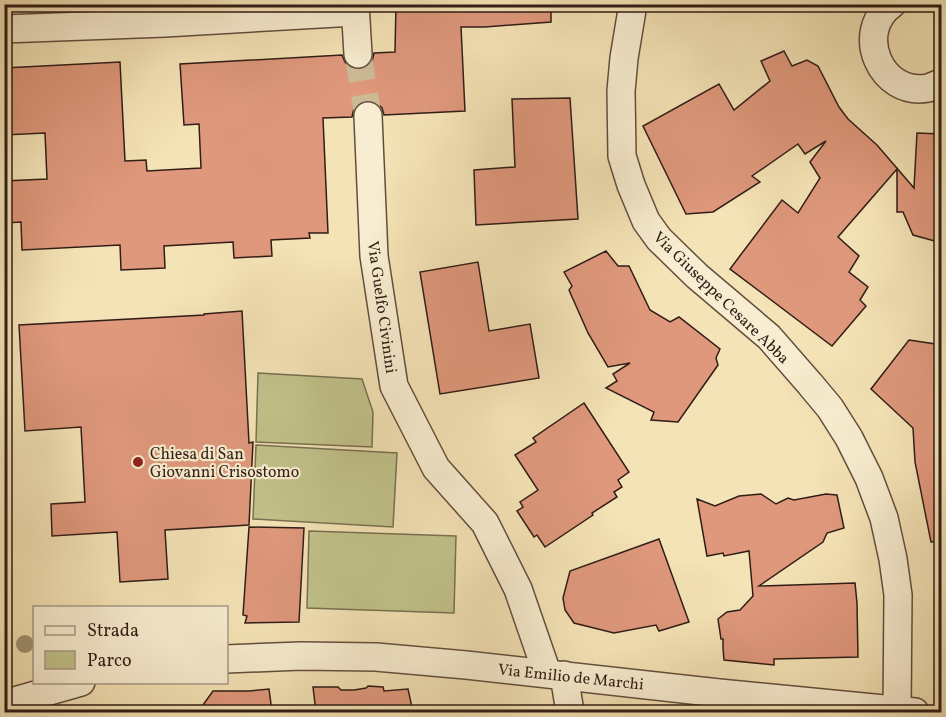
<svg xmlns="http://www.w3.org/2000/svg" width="946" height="717" viewBox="0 0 946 717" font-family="Vollkorn,serif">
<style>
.green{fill:#c1c28a;stroke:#797050;stroke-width:1.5}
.building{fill:#df987c;stroke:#311d16;stroke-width:1.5}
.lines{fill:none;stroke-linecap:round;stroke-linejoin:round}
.minor-tunnel{stroke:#cdbb96;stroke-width:27;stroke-dasharray:27 14;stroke-linecap:butt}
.minor-casing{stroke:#624e3e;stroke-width:30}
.minor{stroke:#f8edd0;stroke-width:27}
.tree{fill:#a09271}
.poi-dot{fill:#8f2418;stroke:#f8edd0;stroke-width:2}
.labels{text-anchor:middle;stroke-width:4.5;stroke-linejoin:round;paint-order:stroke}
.street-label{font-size:16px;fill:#311d16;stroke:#f8edd0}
.poi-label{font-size:16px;fill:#311d16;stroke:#f8edd0;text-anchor:start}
</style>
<rect width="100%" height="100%" fill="#f4e3b6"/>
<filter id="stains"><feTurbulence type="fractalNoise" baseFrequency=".00333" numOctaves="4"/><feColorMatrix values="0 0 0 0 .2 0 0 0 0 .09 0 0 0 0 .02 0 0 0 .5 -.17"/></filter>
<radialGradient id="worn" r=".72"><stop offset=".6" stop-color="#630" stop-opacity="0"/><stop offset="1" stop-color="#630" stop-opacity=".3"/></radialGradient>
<g class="green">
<polygon points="258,373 362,379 373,412 372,447 256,442"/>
<polygon points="256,445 397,453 393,527 253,519"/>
<polygon points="309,531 456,536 454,613 307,608"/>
</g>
<g class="building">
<polygon points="396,4 551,4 551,22 485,27 461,27 465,111 384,115 382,108 376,102 367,100 359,103 354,108 352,117 323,118 328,233 309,233 310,238 271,240 272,256 234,258 233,242 164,246 165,268 121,270 120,245 22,250 21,222 4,223 4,181 47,179 45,133 4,135 4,68 120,62 125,161 146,160 147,171 201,168 199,124 184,125 180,64 342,55 345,62 350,68 360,70 367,67 372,62 374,53 395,52"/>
<polygon points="784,51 792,66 807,60 818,66 839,107 848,119 877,145 914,188 917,133 942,134 942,243 913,235 903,212 897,212 897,169 838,237 859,256 849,272 868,287 860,300 866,306 832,346 730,269 782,200 798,213 820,178 810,162 826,141 805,154 798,144 752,176 760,182 713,212 686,214 643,126 719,84 734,110 770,81 761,61"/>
<polygon points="570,98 578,219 476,225 474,170 515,167 512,99"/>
<polygon points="606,251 618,266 629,266 650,310 670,322 679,317 720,349 716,358 718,365 678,422 651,420 654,412 606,388 617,381 613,374 630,363 608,367 588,333 569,290 572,286 564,272"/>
<polygon points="478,262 489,331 530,324 539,378 440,394 420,272"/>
<polygon points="242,311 249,443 253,442 249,525 165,530 168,579 120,582 117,532 52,536 51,504 85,502 81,427 25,431 19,325 204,315 204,314"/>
<polygon points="909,340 942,345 942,541 931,542 915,462 913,428 871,389"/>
<polygon points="584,403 629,472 618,480 622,487 614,492 617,497 592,513 593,515 545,547 537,535 534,537 517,511 523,507 520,502 538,490 515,455 536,442 533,438"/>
<polygon points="761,494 776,504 788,498 794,500 826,494 837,495 844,528 827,533 823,542 759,586 855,583 857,603 858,657 774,659 774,665 724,660 723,648 723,639 721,639 718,619 727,612 740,610 753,596 749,551 724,556 723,553 707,556 697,499 715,506 739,496"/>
<polygon points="249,527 304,528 299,622 245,623 247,616 243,615"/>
<polygon points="659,539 689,622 659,631 656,625 614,633 574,623 565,610 563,598 570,571"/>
<polygon points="368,686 383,687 384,691 408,689 413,712 316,712 313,687 338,687 341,690 354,690 366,688"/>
<polygon points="269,689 272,712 198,712 213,691 250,691"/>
</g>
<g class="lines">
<polyline class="minor-tunnel" points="358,54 368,116"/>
<defs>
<g id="minor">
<polyline points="355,4 358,54"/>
<polyline points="633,4 624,58 621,91 622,156 631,185 646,221 659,239 697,276 769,337 810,384 830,408 849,438 869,478 884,518 893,559 898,595 897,712"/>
<path d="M 892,4 C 853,32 881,97 928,88 C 932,87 937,84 942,83"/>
<polyline points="4,29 165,23 355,12"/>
<polyline points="368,116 374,256 394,386 436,468 485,523 518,589 547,673"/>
<polyline points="226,659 301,656 376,657 466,665 719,693 915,712"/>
<polyline points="564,675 570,712"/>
<polyline points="4,704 81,682"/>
</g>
</defs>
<use href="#minor" class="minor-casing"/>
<use href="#minor" class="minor"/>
</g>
<circle class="tree" cx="25" cy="644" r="9"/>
<circle class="poi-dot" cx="138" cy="462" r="6"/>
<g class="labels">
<g class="street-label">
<text transform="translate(722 297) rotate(44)" y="6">Via Giuseppe Cesare Abba</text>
<text transform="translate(383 307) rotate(82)" y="6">Via Guelfo Civinini</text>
<text transform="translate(571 676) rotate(6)" y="6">Via Emilio de Marchi</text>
</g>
<g class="poi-label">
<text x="150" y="459">Chiesa di San<tspan x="150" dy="18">Giovanni Crisostomo</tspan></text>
</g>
</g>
<rect width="946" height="717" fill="none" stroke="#f4e3b6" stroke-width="24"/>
<rect x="6" y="6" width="934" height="705" fill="none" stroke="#311d16" stroke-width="3"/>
<rect x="12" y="12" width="922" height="693" fill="none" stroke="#311d16" stroke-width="1.5"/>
<rect x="33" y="606" width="195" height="78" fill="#f8edd0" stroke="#a89a86" stroke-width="1.5"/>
<rect x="45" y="626" width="30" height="9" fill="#f8edd0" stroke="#a89a86" stroke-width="1.5"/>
<text x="87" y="636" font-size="18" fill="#311d16">Strada</text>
<rect x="45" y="651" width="30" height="18" fill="#c1c28a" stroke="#a89a86" stroke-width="1.5"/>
<text x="87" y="666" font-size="18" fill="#311d16">Parco</text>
<rect width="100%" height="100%" filter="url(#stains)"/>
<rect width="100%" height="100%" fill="url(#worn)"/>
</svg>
